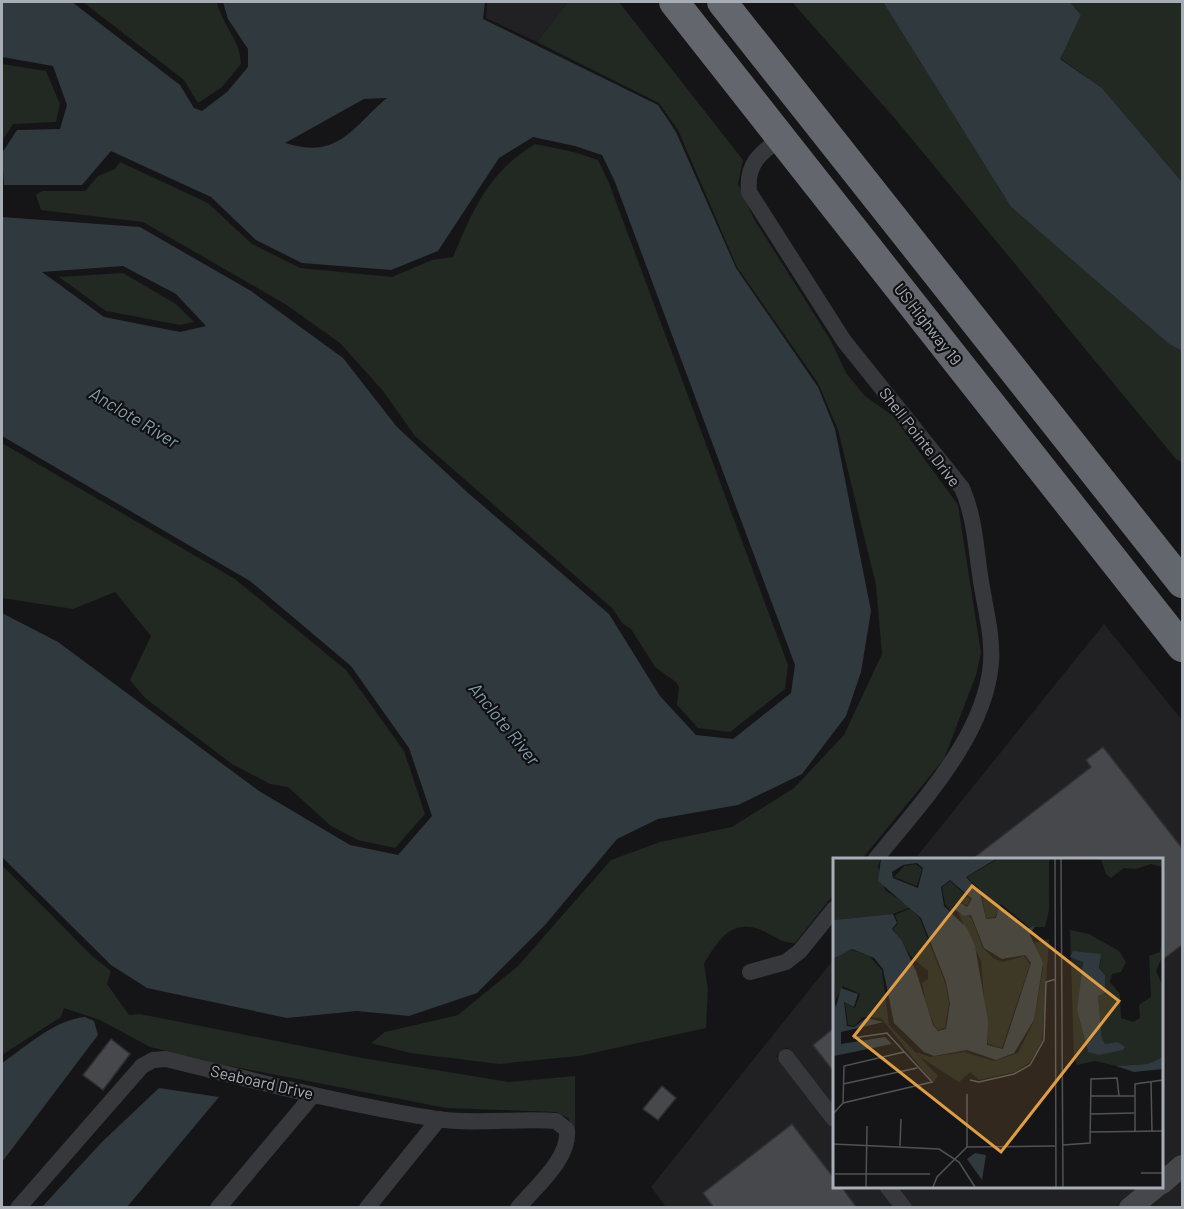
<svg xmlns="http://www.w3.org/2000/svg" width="1184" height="1209" viewBox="0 0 1184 1209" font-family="Barlow,sans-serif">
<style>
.built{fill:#212124}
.green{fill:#222822}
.water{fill:#30393e;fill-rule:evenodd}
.building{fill:#47484c;stroke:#2f3032;stroke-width:1.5}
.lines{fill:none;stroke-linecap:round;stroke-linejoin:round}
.street{stroke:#37383b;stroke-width:16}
.secondary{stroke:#45474b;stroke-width:22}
.highway{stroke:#63666c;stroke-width:30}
.labels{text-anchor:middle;stroke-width:4.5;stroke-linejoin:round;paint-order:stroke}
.street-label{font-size:16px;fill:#a8aeb5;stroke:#101012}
.water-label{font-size:18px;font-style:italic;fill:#839dad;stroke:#101012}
.inset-road{fill:none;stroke:#505256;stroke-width:1.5}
.view{fill:#df9d45;fill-opacity:0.15;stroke:#df9d45;stroke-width:3}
.inset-edge{fill:none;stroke:#a8aeb5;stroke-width:3}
</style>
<rect width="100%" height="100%" fill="#151517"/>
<g class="built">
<polygon points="487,2 568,2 537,42 486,18"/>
<polygon points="1104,624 1182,720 1182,1157 1162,1173 1162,860 914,860"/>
<polygon points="834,959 834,1107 787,1047 776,1056 834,1131 834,1186 878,1187 895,1207 666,1207 651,1187"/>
<polygon points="1182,1177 1182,1207 1144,1207"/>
<polygon points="896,1187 1145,1187 1118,1208 913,1207"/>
</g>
<g class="green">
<path d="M 83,2 L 217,2 C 222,25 241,41 241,64 L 222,87 L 198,103 L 184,80 Z"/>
<path d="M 568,2 L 619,2 L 743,160 L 738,184 L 754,219 L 831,341 L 846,373 L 865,396 L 893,416 L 958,505 L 981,653 L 976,675 L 944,759 L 862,859 L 834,860 L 834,894 L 795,943 C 783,943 779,939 769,934 C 734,915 720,937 704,964 L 708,989 L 706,1028 L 579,1056 L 499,1064 L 410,1053 L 371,1043 L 385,1032 L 458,1015 L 518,966 L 611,860 L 660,842 L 732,827 L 794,788 L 844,735 L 882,654 L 876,585 L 838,430 L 818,383 L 737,267 L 678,130 L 659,103 L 537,42 Z"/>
<polygon points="792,2 883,2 1011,207 1169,344 1182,351 1182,462 1176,459 897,121"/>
<polygon points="1070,2 1182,2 1182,182 1102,88 1060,58 1081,15"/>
<polygon points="2,64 46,71 60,104 56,122 13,124 2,141"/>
<path d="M 535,144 L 574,152 L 598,160 L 609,183 L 788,665 L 785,689 L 730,732 L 698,728 L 677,705 L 679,687 L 676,682 L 655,667 L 631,629 L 622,623 L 613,609 L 415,436 L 383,391 L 340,343 L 285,304 L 143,222 L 41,210 L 36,195 L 42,191 L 85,191 L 98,176 L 115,169 L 120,162 L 208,203 L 252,244 L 300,268 L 392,277 L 432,260 L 453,257 C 474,208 488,173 535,144 Z"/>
<polygon points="123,273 176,304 194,322 180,325 106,311 59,277"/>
<polygon points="2,443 235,579 346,670 404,751 425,814 395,848 358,840 331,826 288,787 270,784 232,764 145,698 130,680 151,636 115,592 73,609 2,598"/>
<polygon points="2,865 92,956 111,971 107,984 129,1015 140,1014 362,1058 509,1082 575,1076 575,1134 568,1118 556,1112 446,1108 220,1064 150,1047 100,1020 64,1008 61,1017 2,1055"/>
</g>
<g class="water">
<path d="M 2,2 L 72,2 L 180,85 L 194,108 L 202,111 L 227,92 L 248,67 L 248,49 L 228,19 L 223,2 L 485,2 L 483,19 L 658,105 L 676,132 L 736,268 L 818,387 L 835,429 L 871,611 L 861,672 L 846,716 L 802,774 L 738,805 L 658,819 L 617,839 L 545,925 L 477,993 L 409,1016 L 357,1011 L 287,1018 L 147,988 L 111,965 L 2,857 L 2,613 L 58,642 L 259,791 L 350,845 L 398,855 L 432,816 L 409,748 L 351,666 L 250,581 L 2,436 L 2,217 L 140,227 L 251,291 L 343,358 L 397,427 L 467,492 L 609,614 L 660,696 L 696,735 L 733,739 L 791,693 L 795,665 L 615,182 L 602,155 L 575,146 L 533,137 L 499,158 L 438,251 L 391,270 L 302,263 L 256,240 L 211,197 L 111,151 L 82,185 L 4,185 L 2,153 L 17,130 L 60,129 L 67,105 L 53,66 L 2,57 ZM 387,98 C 351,128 339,160 285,143 L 364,99 ZM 123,266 L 176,294 L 206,326 L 180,332 L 104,317 L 42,272 Z"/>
<polygon points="883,2 1070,2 1081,15 1060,59 1102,88 1182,182 1182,351 1169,344 1011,207"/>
<path d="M 85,1017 L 94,1021 L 98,1035 L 2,1162 L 2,1063 C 27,1046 54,1020 85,1017 Z"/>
<polygon points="159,1088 219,1097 127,1207 42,1207 102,1142"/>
</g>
<g class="building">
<polygon points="1103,747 1182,848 1182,945 1161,961 1161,860 971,860 1091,767 1086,760"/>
<polygon points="834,1028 834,1072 813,1045"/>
<polygon points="111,1039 130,1054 103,1090 83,1075"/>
<polygon points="662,1086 676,1098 658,1120 643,1109"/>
<polygon points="792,1124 834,1178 834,1186 841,1186 857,1208 714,1208 703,1193"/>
</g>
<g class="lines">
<g class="street">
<path d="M 781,138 C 760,153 746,164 749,192 L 844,341 L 962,488 C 975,517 976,551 981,581 C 985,608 993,636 991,663 C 985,737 919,805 875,860"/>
<polyline points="750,972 786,962 800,951 834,909"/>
<polyline points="786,1057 834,1119"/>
<polyline points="887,1186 904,1208"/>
<path d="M 18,1208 L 142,1066 L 153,1060 L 166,1059 C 256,1081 346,1105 437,1119 C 477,1125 516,1118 556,1121 L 567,1130 C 570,1159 535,1187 518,1208"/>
<polyline points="218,1208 313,1095"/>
<polyline points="367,1208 439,1119"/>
</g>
<g class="secondary">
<polyline points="1162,1183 1182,1166"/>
<polyline points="1130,1208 1157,1186"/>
</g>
<g class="highway">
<polyline points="674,2 1182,647"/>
<polyline points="722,2 1182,583"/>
</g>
</g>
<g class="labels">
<g class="street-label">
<text transform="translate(928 324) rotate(52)" y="6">US Highway 19</text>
<text transform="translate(920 437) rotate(52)" y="6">Shell Pointe Drive</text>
<text transform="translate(262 1082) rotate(13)" y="6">Seaboard Drive</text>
</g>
<g class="water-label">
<text transform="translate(134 418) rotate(31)" y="6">Anclote River</text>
<text transform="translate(504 724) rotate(51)" y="6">Anclote River</text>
</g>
</g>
<g transform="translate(833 858)">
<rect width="330" height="330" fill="#151517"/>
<path d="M 0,1 L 48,1 L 45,8 L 52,32 L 78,49 L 60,56 L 0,62 ZM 165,1 L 216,1 L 216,52 L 212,69 L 196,69 L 168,46 L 162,59 L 153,60 L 148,33 L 134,19 ZM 268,1 L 330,1 L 330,9 L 318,6 L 303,11 L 291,10 L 278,20 L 273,16 ZM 83,6 L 89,11 L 84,28 L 61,19 L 71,8 ZM 117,23 L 137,41 L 134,48 L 128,44 L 121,47 L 118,54 L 112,46 L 109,29 ZM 78,50 L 87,61 L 113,127 L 116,145 L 112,170 L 105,172 L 101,167 L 93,145 L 89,125 L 95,121 L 95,113 L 79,100 L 60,71 L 65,65 L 62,57 ZM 125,55 L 138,59 L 150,90 L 160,100 L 170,104 L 191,98 L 197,106 L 169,190 L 155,186 L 148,103 ZM 237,72 L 256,76 L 286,93 L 293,104 L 288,114 L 279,116 L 277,124 L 287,136 L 288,160 L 300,164 L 307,160 L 306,147 L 318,139 L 316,98 L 327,94 L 330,75 L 330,97 L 323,113 L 330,128 L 330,199 L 314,206 L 283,208 L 262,203 L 244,207 L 241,199 ZM 268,102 L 266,110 L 272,117 L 272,135 L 265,138 L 269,180 L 271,186 L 277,186 L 255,194 L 244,152 L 250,104 ZM 216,81 L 209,184 L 197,204 L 182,214 L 146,222 L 137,214 L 126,224 L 87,199 L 83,194 L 97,199 L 131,194 L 161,203 L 185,195 L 201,163 L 210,110 L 201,85 ZM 19,92 L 36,98 L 49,112 L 56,167 L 105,218 L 100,225 L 48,160 L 30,159 L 21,168 L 15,167 L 12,145 L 22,150 L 27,136 L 10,128 L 2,143 L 0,103 L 8,95 Z" fill="#222822" fill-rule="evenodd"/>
<path d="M 48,1 L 163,1 L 133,19 L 147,34 L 153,61 L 163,60 L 166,49 L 195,70 L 202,68 L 197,77 L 210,105 L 201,162 L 181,195 L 163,202 L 134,192 L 101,198 L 91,194 L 61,165 L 50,111 L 41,100 L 19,91 L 0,101 L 0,62 L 60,56 L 64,65 L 59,71 L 69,83 L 83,113 L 100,167 L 105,173 L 113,171 L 117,145 L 113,124 L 88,60 L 45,23 ZM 84,5 L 90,10 L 85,30 L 60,20 L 59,14 L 70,7 ZM 117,22 L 139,41 L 134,49 L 128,45 L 121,51 L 131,58 L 138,57 L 151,90 L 169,101 L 192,97 L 198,105 L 170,191 L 154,187 L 155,163 L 142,88 L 134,70 L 111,48 L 108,29 ZM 240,93 L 268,96 L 266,110 L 272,117 L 272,135 L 265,138 L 269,180 L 272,186 L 285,184 L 292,189 L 290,192 L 266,197 L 255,194 L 244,152 L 250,104 L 237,99 ZM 8,130 L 25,136 L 21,149 L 11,144 L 14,168 L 21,169 L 33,160 L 51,164 L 8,174 L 8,186 L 52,179 L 59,186 L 1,198 L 0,208 L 0,134 L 3,149 ZM 330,199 L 330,211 L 301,214 L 283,208 L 314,206 ZM 142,295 L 153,297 L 149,322 L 134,301 Z" fill="#30393e" fill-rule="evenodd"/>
<path class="inset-road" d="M 222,1 L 223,329M 228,1 L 230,329M 137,222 L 146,224 L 181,216 L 197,207 L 211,182 L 213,124 L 223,121M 318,223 L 319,274M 10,226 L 84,210M 134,236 L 134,289M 257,238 L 301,238M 10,245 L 11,208 L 71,194M 0,256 L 10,245 L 99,224 L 54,175 L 20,180M 257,256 L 301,255M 302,273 L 302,226 L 330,222M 257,274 L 330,273M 0,286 L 106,291 L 126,304 L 142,329M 230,287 L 257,285 L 258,221 L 284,220 L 286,238M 67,288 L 68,261M 308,315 L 330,315M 2,316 L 97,316M 33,329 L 34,268M 100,329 L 104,319 L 134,289 L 222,288"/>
<path class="view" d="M 139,28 L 286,143 L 168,294 L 21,178 Z"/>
<rect width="330" height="330" class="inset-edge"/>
</g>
<rect width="1184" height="1209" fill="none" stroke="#a8aeb5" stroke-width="6"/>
</svg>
